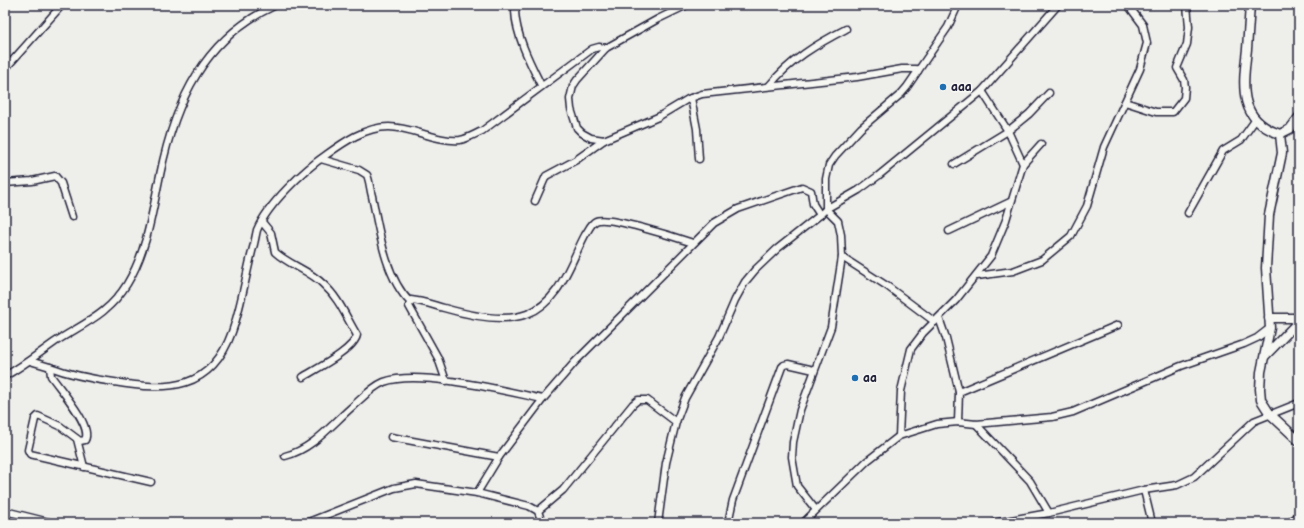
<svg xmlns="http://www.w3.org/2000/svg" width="1304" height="528" viewBox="0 0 1304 528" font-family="'Balsamiq Sans',sans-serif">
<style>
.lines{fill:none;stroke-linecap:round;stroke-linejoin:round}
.minor-casing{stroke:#22223b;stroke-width:9}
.tertiary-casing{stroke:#22223b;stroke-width:11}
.minor{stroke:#f6f6f2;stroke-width:6}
.tertiary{stroke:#f6f6f2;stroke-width:8}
.poi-dot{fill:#1f6fb2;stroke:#f6f6f2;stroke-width:1.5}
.labels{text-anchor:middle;stroke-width:3;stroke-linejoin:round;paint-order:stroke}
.poi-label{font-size:12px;font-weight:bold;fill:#22223b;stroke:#f6f6f2;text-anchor:start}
</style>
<rect width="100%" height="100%" fill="#eeeeeb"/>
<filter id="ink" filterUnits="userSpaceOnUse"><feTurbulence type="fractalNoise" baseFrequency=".025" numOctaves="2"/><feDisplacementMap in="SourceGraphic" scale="8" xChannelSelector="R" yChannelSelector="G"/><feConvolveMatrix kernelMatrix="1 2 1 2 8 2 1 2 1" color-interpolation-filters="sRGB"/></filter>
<g filter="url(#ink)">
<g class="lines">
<defs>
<g id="minor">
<path d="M 519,5 L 515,11 C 516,36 530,63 541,85"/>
<polyline points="687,5 658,19 606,48 577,80 573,86 570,99 571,109 577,128 582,133 591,138 604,140 658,117 688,99 702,94 857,77 902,69 916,69 918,71"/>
<polyline points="5,69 62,5"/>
<path d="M 769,86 C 790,60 817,44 846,29"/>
<polyline points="691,98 697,129 699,159"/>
<polyline points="1125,102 1156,112 1173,112 1184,98 1185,87 1184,80 1177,68 1187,44 1189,27 1187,5"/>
<path d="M 321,159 L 359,170 L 367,175 C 370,182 370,190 372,196 C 379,230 385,277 410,302"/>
<polyline points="954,164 1008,131 1029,114 1049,93"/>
<polyline points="1023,164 1041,144"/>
<polyline points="5,183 32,181 55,176 61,183 72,217"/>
<polyline points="535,201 546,176 576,160 604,140"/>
<polyline points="1188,213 1223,151 1241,140 1256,119"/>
<path d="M 262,222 L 271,233 L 275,252 C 289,265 309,270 323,284 C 339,298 346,317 357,335 C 354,350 316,369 303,377"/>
<polyline points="949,231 1010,202"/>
<polyline points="842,257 887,286 935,322"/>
<polyline points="977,276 1013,271 1042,260 1071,236 1087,206 1104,147 1140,69 1147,43 1143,25 1128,5"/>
<polyline points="939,318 946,338 959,392 958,422"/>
<path d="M 30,361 L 50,367 L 51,376 C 60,389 93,426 85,440 L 80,441 L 60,426 L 38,416 L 35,419 L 28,450 L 30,454 L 151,482"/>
<path d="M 50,367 C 71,375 92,379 114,382 C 168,391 211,391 232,332 C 242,304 246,273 254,244 C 255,240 256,234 257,230 C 268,204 304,170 326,155 C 344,142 365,127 389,127 C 412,127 437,142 460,140 C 467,139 475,134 482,131 L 592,49 L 599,47 L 606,48"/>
<path d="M 5,376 C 23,366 38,354 55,342 C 84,323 108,315 127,284 C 147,251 152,213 160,175 C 175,101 204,38 276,5"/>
<path d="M 446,381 L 438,358 L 409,306 L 411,300 C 422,301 433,305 444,308 C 468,315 503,323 527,314 C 560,302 570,263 585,235 C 588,231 591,223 596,221 C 606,215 678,238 693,243"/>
<polyline points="959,392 1118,325"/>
<polyline points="976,424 1030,481 1049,513"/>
<polyline points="899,436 901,391 911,349 923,333 956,300 991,256 1006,220 1023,164 1008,131 982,91"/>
<polyline points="391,437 499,457"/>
<polyline points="77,439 84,467"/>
<path d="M 285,456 C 313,449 332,424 353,406 C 362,398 372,387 384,382 C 419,369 505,391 543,399"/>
<polyline points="1144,490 1152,523"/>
<polyline points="477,493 499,457 543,399 575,362 714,223 738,209 802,187 811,191 813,204 820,215"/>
<polyline points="816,510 797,486 792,457 793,442 800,410 831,327 842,257 841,235 838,221 826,209 826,179 829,165 835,156 861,128 901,94 907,87 948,27 958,5"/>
<polyline points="5,511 53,523"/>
<polyline points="538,511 563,490 633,404 638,400 647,400 676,422"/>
<polyline points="5,518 8,523"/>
<polyline points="306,523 394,488 416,484 477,493 529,506 538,511 542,523"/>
<polyline points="658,523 666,463 676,422 685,398 719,337 735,300 745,282 755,270 777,249 820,215 826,209 859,190 878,176 982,91 1058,5"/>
<polyline points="728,523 733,500 782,367 784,365 788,364 814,370"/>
<polyline points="803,523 867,461 899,436 937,424 958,422 976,424 1052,417 1073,412 1181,366 1244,344 1257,338 1270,328"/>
<polyline points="994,523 1049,513 1144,490 1177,485 1194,477 1254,421 1299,403"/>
<polyline points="1289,523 1299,515"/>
</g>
<g id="tertiary">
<path d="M 1250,5 C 1249,20 1248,34 1247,49 C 1243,85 1237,120 1280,134 L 1290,129 L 1299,117"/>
<polyline points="1280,134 1282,153 1269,215 1266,268 1270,328 1261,372 1260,389 1261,400 1270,414 1299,441"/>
<polyline points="1269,318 1299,318"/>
<polyline points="1265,356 1299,321"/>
</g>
</defs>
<use href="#minor" class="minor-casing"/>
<use href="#tertiary" class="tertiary-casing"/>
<use href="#minor" class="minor"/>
<use href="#tertiary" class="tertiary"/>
</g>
</g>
<g class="poi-dot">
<circle cx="943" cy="87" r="4"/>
<circle cx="855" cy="378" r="4"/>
</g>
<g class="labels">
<g class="poi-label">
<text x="951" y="91">aaa</text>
<text x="863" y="382">aa</text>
</g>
</g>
<rect width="1304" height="528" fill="none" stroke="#f6f6f2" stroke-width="20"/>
<rect x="10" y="10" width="1284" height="508" fill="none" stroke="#22223b" stroke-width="1.5" filter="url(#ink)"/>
</svg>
